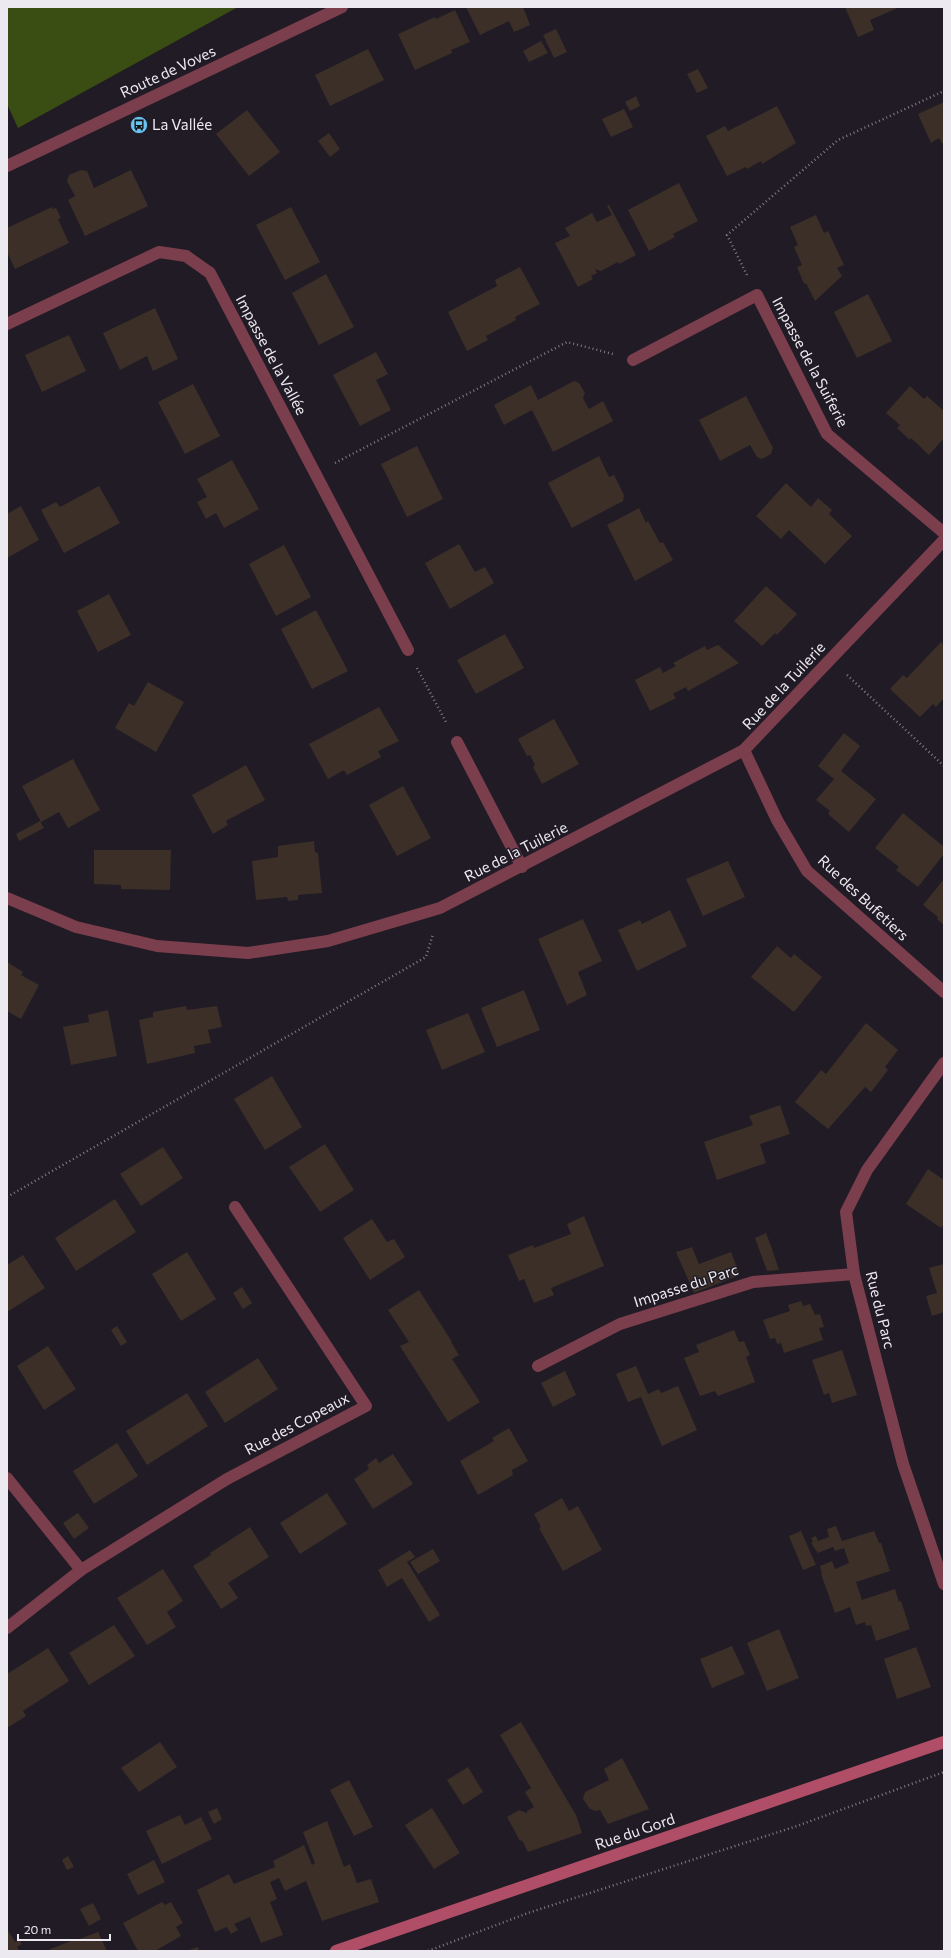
<svg xmlns="http://www.w3.org/2000/svg" width="951" height="1958" viewBox="0 0 951 1958" font-family="Commissioner,sans-serif">
<style>
.green{fill:#3a4d12}
.building{fill:#3b2f28}
.lines{fill:none;stroke-linecap:round;stroke-linejoin:round}
.path{stroke:#807c85;stroke-width:2.5;stroke-dasharray:1 3;stroke-linecap:butt}
.minor{stroke:#7b3e4c;stroke-width:12}
.tertiary{stroke:#7b3e4c;stroke-width:12}
.secondary{stroke:#af4e66;stroke-width:12}
.labels{text-anchor:middle;stroke-width:3;stroke-linejoin:round;paint-order:stroke}
.street-label{font-size:15px;fill:#ece9f0;stroke:#201b25}
.poi-label{font-size:15px;fill:#ece9f0;stroke:#201b25;text-anchor:start}
</style>
<rect width="100%" height="100%" fill="#201b25"/>
<polygon class="green" points="7,7 238,7 18,128 7,104"/>
<g class="building">
<polygon points="466,7 523,7 530,25 514,32 509,21 480,35"/>
<polygon points="845,7 900,7 870,20 874,30 858,37"/>
<polygon points="455,10 470,42 451,50 452,53 415,70 398,34 435,17 436,19"/>
<polygon points="556,29 567,52 554,58 543,35"/>
<polygon points="541,41 548,53 529,62 523,51"/>
<polygon points="368,49 384,80 330,106 315,75"/>
<polygon points="698,69 708,88 697,93 687,74"/>
<polygon points="636,96 640,106 630,111 625,102"/>
<polygon points="944,102 944,146 939,138 931,143 918,114"/>
<polygon points="777,106 796,143 762,164 761,161 747,169 746,167 727,176 706,136 725,126 728,131"/>
<polygon points="624,109 633,127 611,137 602,119"/>
<polygon points="247,110 280,152 249,176 216,134"/>
<polygon points="329,133 340,149 330,157 318,141"/>
<polygon points="81,170 87,171 94,188 131,170 148,206 85,236 68,200 75,196 67,181 69,175"/>
<polygon points="679,183 698,221 673,234 675,237 649,251 628,210"/>
<polygon points="609,205 636,255 619,264 618,262 601,271 595,269 597,273 591,276 593,279 578,287 555,243 570,236 565,228 592,213 597,222 612,215 607,206"/>
<polygon points="52,207 53,209 56,208 61,218 58,219 69,243 15,269 7,252 7,228"/>
<polygon points="291,207 320,262 285,280 256,225"/>
<polygon points="816,215 824,233 828,231 844,265 837,268 842,276 815,301 806,283 804,284 797,267 802,265 794,247 798,245 790,227"/>
<polygon points="520,267 540,304 515,317 516,320 486,336 488,340 467,351 448,312 497,286 495,280"/>
<polygon points="326,274 354,327 319,345 292,293"/>
<polygon points="868,294 892,341 857,358 834,312"/>
<polygon points="155,308 178,359 153,371 147,356 120,370 103,333"/>
<polygon points="69,335 86,371 42,392 25,355"/>
<polygon points="376,352 388,374 376,380 391,410 360,426 333,375"/>
<polygon points="574,381 579,383 585,393 583,398 589,409 603,401 613,421 553,452 532,410 504,425 494,405 531,385 538,400"/>
<polygon points="193,384 220,436 185,454 158,402"/>
<polygon points="910,386 924,399 927,396 944,411 944,438 929,455 911,438 910,440 897,428 900,425 886,413"/>
<polygon points="746,396 773,448 771,454 762,459 757,457 750,445 720,461 699,420"/>
<polygon points="417,446 443,499 407,517 381,464"/>
<polygon points="599,456 609,477 614,475 624,495 623,501 572,528 548,483"/>
<polygon points="232,460 259,509 224,528 216,513 206,519 197,502 207,497 197,479"/>
<polygon points="786,483 811,507 818,498 832,510 829,514 852,536 825,564 789,530 781,539 756,516"/>
<polygon points="99,486 120,523 64,553 41,510 56,502 60,507"/>
<polygon points="21,506 39,540 7,558 7,514"/>
<polygon points="639,508 646,523 648,521 660,543 663,542 673,560 635,581 607,525"/>
<polygon points="459,544 475,572 485,567 494,583 450,609 425,563"/>
<polygon points="284,545 311,597 276,616 249,564"/>
<polygon points="766,586 797,614 777,635 775,633 762,646 734,621"/>
<polygon points="109,594 131,635 98,652 77,611"/>
<polygon points="316,610 348,671 312,689 281,629"/>
<polygon points="505,634 524,668 476,694 457,660"/>
<polygon points="941,642 944,646 944,698 936,707 933,704 920,717 890,689 903,675 907,678"/>
<polygon points="718,645 739,663 688,691 686,687 673,694 676,698 650,711 635,680 660,667 663,673 676,666 673,663 705,646 707,650"/>
<polygon points="148,682 184,702 156,752 115,728 129,703 134,706"/>
<polygon points="379,707 399,741 378,751 381,757 347,775 344,770 328,779 309,744"/>
<polygon points="554,719 579,764 542,784 533,767 535,765 530,755 527,756 518,739"/>
<polygon points="844,733 860,746 841,771 876,799 849,832 828,814 830,811 816,800 834,779 818,766"/>
<polygon points="73,759 100,810 68,828 59,812 41,822 22,786"/>
<polygon points="246,765 265,800 226,821 228,825 213,834 192,795"/>
<polygon points="403,786 431,838 397,856 369,805"/>
<polygon points="903,813 944,847 944,854 918,887 896,870 899,867 875,848"/>
<polygon points="40,821 44,828 19,841 16,834"/>
<polygon points="314,841 315,852 318,853 322,893 298,895 298,900 288,901 287,897 256,900 252,861 278,857 278,846"/>
<polygon points="94,850 171,850 170,890 121,889 121,885 94,884"/>
<polygon points="728,861 745,897 703,916 686,879"/>
<polygon points="944,879 944,925 937,919 938,917 923,905"/>
<polygon points="670,910 687,946 637,971 618,930 640,920 642,924"/>
<polygon points="583,919 602,961 578,972 587,995 567,1005 538,939"/>
<polygon points="777,946 791,958 794,954 822,977 794,1012 751,977"/>
<polygon points="7,962 23,972 21,975 39,985 21,1019 7,1011"/>
<polygon points="524,990 540,1030 497,1047 481,1008"/>
<polygon points="186,1006 187,1010 217,1006 222,1027 208,1030 211,1043 194,1046 195,1053 147,1064 139,1020 153,1017 153,1012"/>
<polygon points="108,1010 117,1056 71,1065 63,1027 89,1022 88,1015"/>
<polygon points="468,1013 485,1052 442,1070 426,1030"/>
<polygon points="866,1023 898,1050 885,1067 888,1070 871,1092 865,1087 828,1129 795,1102 821,1070 826,1074"/>
<polygon points="272,1076 302,1127 265,1150 234,1099"/>
<polygon points="780,1105 790,1134 760,1144 766,1163 717,1180 704,1142 753,1125 749,1116"/>
<polygon points="325,1144 354,1190 320,1212 289,1167"/>
<polygon points="163,1147 183,1178 141,1206 120,1174"/>
<polygon points="928,1169 944,1180 944,1224 941,1228 906,1204"/>
<polygon points="115,1199 136,1232 76,1271 55,1238"/>
<polygon points="584,1216 604,1266 551,1288 554,1295 534,1303 524,1279 519,1281 508,1255 533,1245 534,1248 571,1234 567,1224"/>
<polygon points="372,1219 387,1242 394,1239 405,1257 370,1280 343,1238"/>
<polygon points="766,1233 771,1246 779,1270 767,1271 755,1238"/>
<polygon points="692,1247 699,1264 731,1252 740,1275 694,1293 676,1252"/>
<polygon points="187,1252 216,1299 181,1321 152,1274"/>
<polygon points="23,1255 45,1288 7,1312 7,1265"/>
<polygon points="944,1264 944,1312 932,1316 926,1296 937,1293 929,1268"/>
<polygon points="242,1287 252,1303 243,1309 233,1293"/>
<polygon points="419,1290 452,1342 451,1342 459,1355 452,1359 480,1402 448,1422 400,1346 409,1342 388,1310"/>
<polygon points="801,1301 803,1306 810,1304 815,1315 820,1314 824,1327 819,1328 823,1340 784,1353 781,1343 777,1344 775,1338 770,1339 763,1320 790,1311 788,1305"/>
<polygon points="117,1326 127,1342 121,1346 111,1330"/>
<polygon points="734,1330 739,1342 744,1341 750,1355 746,1357 755,1382 718,1396 715,1391 700,1396 684,1358 699,1352 696,1345"/>
<polygon points="48,1346 76,1389 44,1410 17,1366"/>
<polygon points="842,1350 857,1395 832,1403 829,1393 824,1395 812,1360"/>
<polygon points="258,1358 278,1389 225,1423 205,1392"/>
<polygon points="636,1366 648,1394 659,1389 661,1393 678,1386 697,1430 662,1446 641,1397 628,1402 616,1374"/>
<polygon points="565,1371 576,1395 553,1407 541,1383"/>
<polygon points="187,1393 208,1426 147,1465 126,1431"/>
<polygon points="509,1428 528,1461 512,1470 513,1475 478,1495 460,1461 494,1441 492,1438"/>
<polygon points="117,1443 138,1476 94,1504 73,1471"/>
<polygon points="393,1454 413,1484 373,1509 354,1479 369,1469 367,1465 376,1458 379,1463"/>
<polygon points="327,1493 347,1524 300,1554 280,1523"/>
<polygon points="562,1498 569,1511 578,1506 602,1550 563,1571 539,1528 541,1527 534,1514"/>
<polygon points="78,1513 89,1528 74,1539 63,1523"/>
<polygon points="836,1526 842,1541 874,1531 879,1543 881,1543 890,1571 856,1582 862,1600 895,1589 899,1602 901,1601 910,1629 876,1641 871,1625 866,1626 865,1622 856,1625 850,1607 835,1613 821,1574 822,1574 820,1566 832,1561 835,1569 849,1563 844,1548 835,1551 833,1547 818,1553 811,1543 813,1542 811,1538 816,1536 818,1541 829,1537 827,1529"/>
<polygon points="250,1527 269,1557 228,1583 238,1598 221,1609 193,1566 211,1555 210,1553"/>
<polygon points="801,1531 816,1565 803,1570 789,1536"/>
<polygon points="433,1549 440,1561 418,1574 410,1562"/>
<polygon points="410,1550 415,1557 407,1562 440,1615 429,1622 402,1578 387,1587 378,1570"/>
<polygon points="163,1569 183,1601 167,1612 176,1627 147,1645 117,1598"/>
<polygon points="114,1625 135,1656 89,1685 69,1653"/>
<polygon points="779,1629 799,1678 767,1691 747,1643"/>
<polygon points="732,1646 745,1674 712,1688 700,1659"/>
<polygon points="916,1647 931,1687 897,1699 884,1659"/>
<polygon points="48,1648 69,1681 23,1711 26,1716 7,1728 7,1674"/>
<polygon points="521,1722 576,1815 582,1833 528,1852 522,1840 520,1841 507,1817 519,1810 527,1813 527,1811 534,1807 525,1792 531,1788 500,1735"/>
<polygon points="160,1742 177,1767 139,1792 121,1768"/>
<polygon points="622,1758 649,1809 608,1824 600,1810 596,1811 590,1809 583,1799 585,1792 609,1780 604,1769"/>
<polygon points="468,1767 483,1792 463,1805 447,1780"/>
<polygon points="349,1780 373,1827 354,1836 330,1790"/>
<polygon points="217,1808 222,1819 214,1824 208,1812"/>
<polygon points="432,1808 460,1853 434,1869 405,1825"/>
<polygon points="180,1815 185,1825 201,1817 212,1839 162,1864 146,1831"/>
<polygon points="327,1821 344,1867 350,1864 357,1883 371,1879 379,1902 322,1921 306,1881 285,1891 279,1878 270,1882 277,1899 270,1902 283,1935 261,1943 250,1917 234,1924 238,1930 231,1934 227,1927 215,1932 197,1890 229,1874 234,1884 275,1867 273,1861 304,1845 312,1865 315,1863 303,1832"/>
<polygon points="68,1856 74,1867 67,1870 62,1860"/>
<polygon points="154,1860 165,1882 138,1895 127,1874"/>
<polygon points="162,1902 165,1905 171,1902 183,1923 176,1927 181,1936 155,1951 138,1951 123,1923"/>
<polygon points="93,1903 101,1919 89,1926 80,1909"/>
<polygon points="7,1929 15,1942 19,1940 22,1944 17,1947 20,1951 7,1951"/>
<polygon points="98,1932 107,1951 46,1951 73,1940 74,1941"/>
<polygon points="198,1947 199,1951 186,1951"/>
</g>
<g class="lines">
<g class="path">
<polyline points="747,275 727,235 838,140 944,91"/>
<polyline points="335,463 567,342 613,354"/>
<polyline points="417,668 447,724"/>
<polyline points="847,675 944,766"/>
<polyline points="7,1197 426,957 433,934"/>
<polyline points="428,1951 528,1913 797,1826 944,1772"/>
</g>
<g class="minor">
<polyline points="7,324 159,252 186,256 210,273 408,650"/>
<polyline points="633,360 757,295 827,434 944,533"/>
<polyline points="457,742 522,867"/>
<polyline points="744,750 777,820 807,871 944,992"/>
<polyline points="7,898 76,927 157,946 248,953 328,941 440,908 744,750 944,540"/>
<polyline points="944,1063 867,1170 846,1212 854,1274 903,1464 944,1584"/>
<polyline points="538,1366 620,1324 753,1282 854,1274"/>
<polyline points="7,1478 81,1570"/>
<polyline points="7,1628 81,1570 227,1479 366,1406 235,1207"/>
</g>
<polyline class="tertiary" points="7,166 342,7"/>
<polyline class="secondary" points="336,1951 944,1742"/>
</g>
<defs>
<symbol id="bus-disc" viewBox="-11 -11 22 22"><circle r="9.5" fill="#6bc3f2" stroke="#201b25"/><path d="M-5-6H5V4H4V6H2V4H-2V6H-4V4H-5ZM-3.5-4V0h7V-4ZM-3.5 1.2v1.5H-2V1.2ZM2 1.2v1.5H3.5V1.2Z" fill="#111"/></symbol>
</defs>
<g fill-rule="evenodd">
<use href="#bus-disc" x="129" y="115" width="20" height="20"/>
</g>
<g class="labels">
<g class="street-label">
<text transform="translate(168 72) rotate(-25)" y="5">Route de Voves</text>
<text transform="translate(271 355) rotate(62)" y="5">Impasse de la Vallée</text>
<text transform="translate(810 362) rotate(62)" y="5">Impasse de la Suiferie</text>
<text transform="translate(784 686) rotate(-47)" y="5">Rue de la Tuilerie</text>
<text transform="translate(516 852) rotate(-27)" y="5">Rue de la Tuilerie</text>
<text transform="translate(863 898) rotate(43)" y="5">Rue des Bufetiers</text>
<text transform="translate(686 1286) rotate(-18)" y="5">Impasse du Parc</text>
<text transform="translate(880 1310) rotate(76)" y="5">Rue du Parc</text>
<text transform="translate(297 1424) rotate(-28)" y="5">Rue des Copeaux</text>
<text transform="translate(635 1832) rotate(-19)" y="5">Rue du Gord</text>
</g>
<g class="poi-label">
<text x="152" y="130">La Vallée</text>
</g>
</g>
<rect width="951" height="1958" fill="none" stroke="#ece9f0" stroke-width="16"/>
<path d="M18 1934v6h92v-6" fill="none" stroke="#ece9f0" stroke-width="2"/>
<text x="24" y="1934" font-size="12" fill="#ece9f0" stroke="#201b25" stroke-width="3" paint-order="stroke">20 m</text>
</svg>
